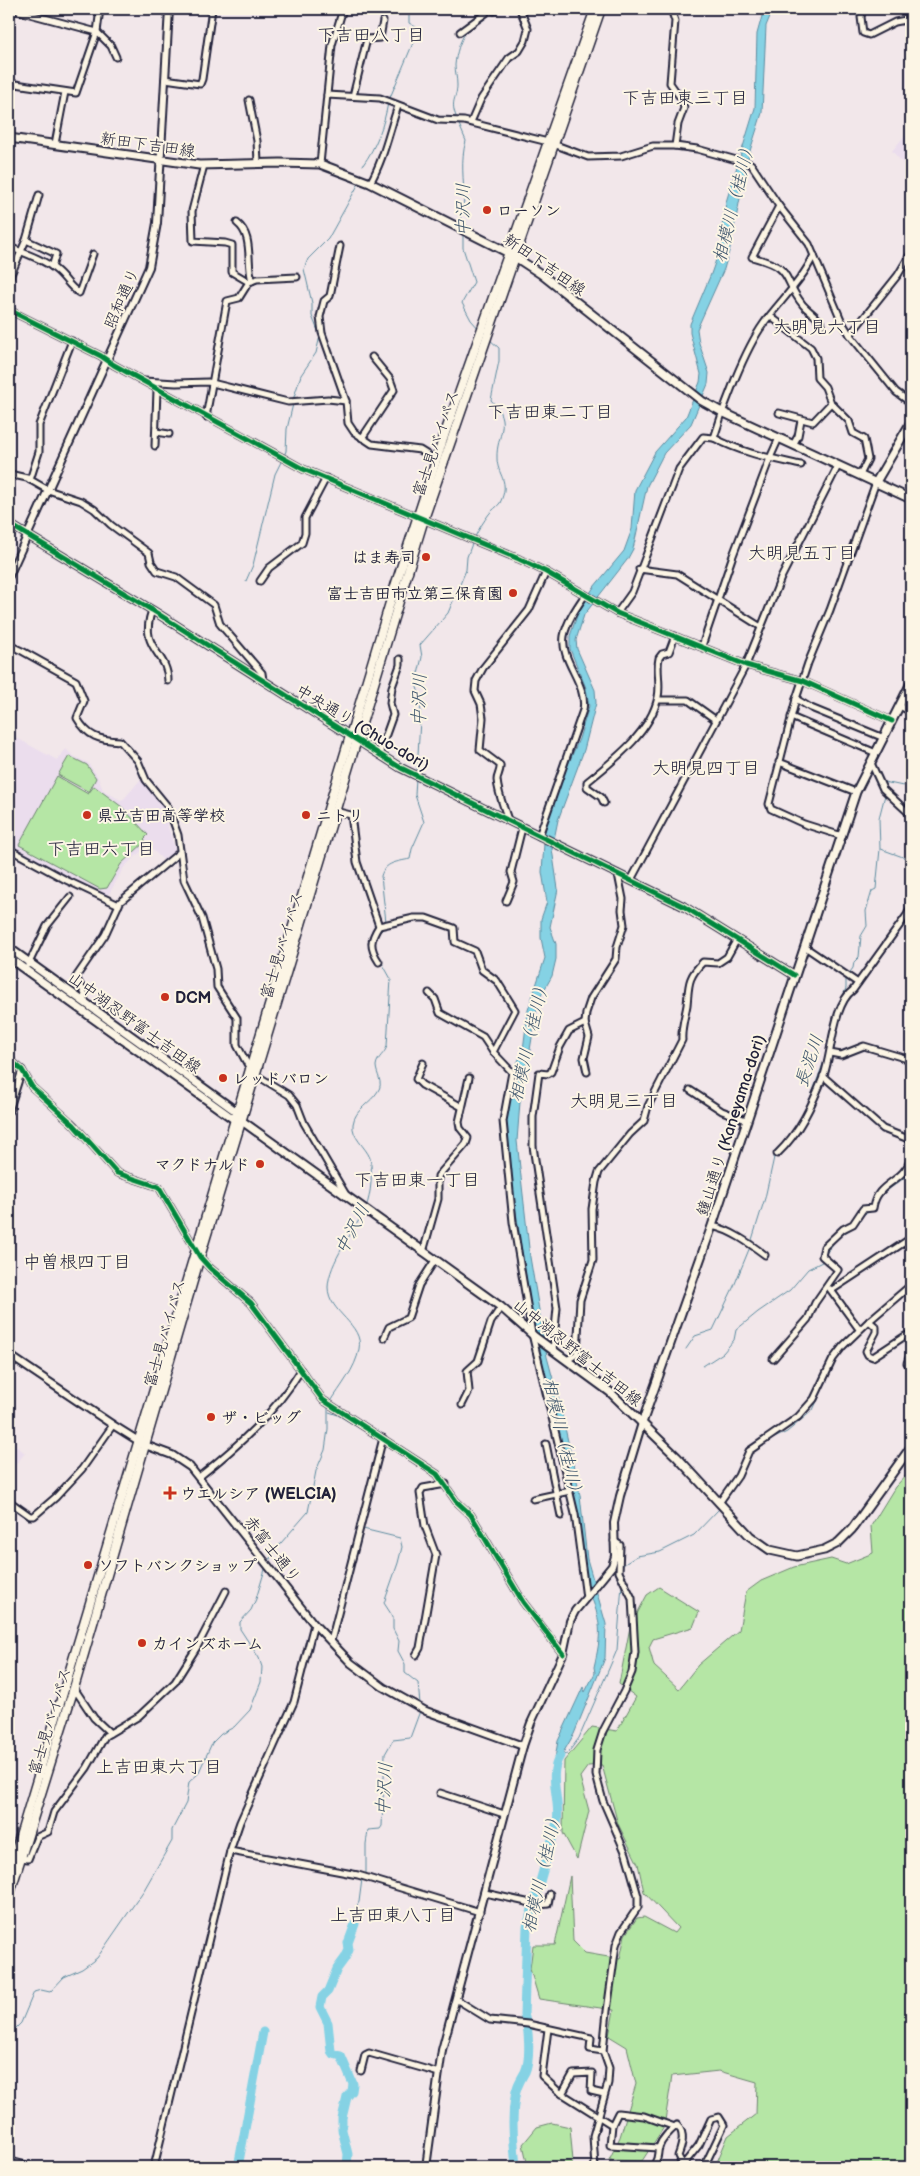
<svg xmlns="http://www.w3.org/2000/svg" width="920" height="2176" viewBox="0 0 920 2176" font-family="'Balsamiq Sans','Klee One',sans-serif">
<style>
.built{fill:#ebdded}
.green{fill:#b5e6a5;stroke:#6c8470}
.water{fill:#85d2e4;stroke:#5d8ca0}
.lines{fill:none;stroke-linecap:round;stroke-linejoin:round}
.stream{stroke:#5d8ca0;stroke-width:1}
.river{stroke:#85d2e4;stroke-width:9}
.minor-casing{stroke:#22223b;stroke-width:9}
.tertiary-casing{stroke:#22223b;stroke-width:10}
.secondary-casing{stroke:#22223b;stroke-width:11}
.trunk-casing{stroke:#22223b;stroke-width:11}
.minor{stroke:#fcf5e5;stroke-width:5}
.tertiary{stroke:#fcf5e5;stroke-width:6}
.secondary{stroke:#fcf5e5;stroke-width:7}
.trunk{stroke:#fcf5e5;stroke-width:8}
.cycleway-casing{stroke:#fcf5e5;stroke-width:8}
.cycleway{stroke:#00873e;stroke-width:5}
.poi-dot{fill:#c8321e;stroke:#fcf5e5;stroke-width:2}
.labels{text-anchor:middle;stroke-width:4;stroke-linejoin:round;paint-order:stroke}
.street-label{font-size:16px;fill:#22223b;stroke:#fcf5e5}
.poi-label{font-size:16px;font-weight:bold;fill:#22223b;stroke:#fcf5e5;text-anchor:start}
.neighbourhood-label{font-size:18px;fill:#22223b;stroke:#fcf5e5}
.water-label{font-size:18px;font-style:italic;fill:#40576e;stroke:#fcf5e5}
</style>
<rect width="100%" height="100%" fill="#f2e7ea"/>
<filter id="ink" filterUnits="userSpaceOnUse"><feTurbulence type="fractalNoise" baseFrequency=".02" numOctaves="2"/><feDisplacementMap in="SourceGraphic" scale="10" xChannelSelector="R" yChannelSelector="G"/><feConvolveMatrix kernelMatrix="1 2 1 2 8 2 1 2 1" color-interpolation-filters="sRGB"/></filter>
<g filter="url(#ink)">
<g class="built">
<polygon points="911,128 911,172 892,151"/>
<polygon points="9,734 57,760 66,749 72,755 88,763 97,775 103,790 122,801 141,779 165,809 166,821 176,852 165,862 148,845 124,867 109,894 102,895 70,881 9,846"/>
<polygon points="15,1445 25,1453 9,1473 9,1447 12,1449"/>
</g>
<g class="green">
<polygon points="69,756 87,765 96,778 89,792 58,775"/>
<polygon points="57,776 88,794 94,786 122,807 148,835 144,839 146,841 121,864 107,888 100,889 19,845"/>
<polygon points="911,1470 911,2167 715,2167 728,2136 756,2114 757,2082 719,2071 672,2076 664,2127 642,2161 609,2160 620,2137 636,2084 627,2047 609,2036 614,2010 539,1999 530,1969 533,1945 555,1945 570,1876 573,1941 585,1953 620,1959 625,1935 637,1918 644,1917 674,1933 678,1928 644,1892 638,1864 618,1824 602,1765 588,1766 580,1777 589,1811 577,1859 563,1833 564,1761 592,1727 617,1731 636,1697 619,1684 630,1627 647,1595 659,1587 699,1612 693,1627 653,1639 649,1647 654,1666 679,1689 698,1665 739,1630 746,1592 761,1581 794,1567 831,1559 846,1564 873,1553 871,1526 895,1487"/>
<polygon points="552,2123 570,2127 573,2161 571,2167 528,2167 523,2144 537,2127"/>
</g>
<path class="water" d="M 764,9 L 773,9 L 766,26 L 762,113 L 749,154 L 730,248 L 724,269 L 697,329 L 699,343 L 709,373 L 708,384 L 691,424 L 664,453 L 647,486 L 633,549 L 627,560 L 584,615 L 576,640 L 577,649 L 595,690 L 596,703 L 584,750 L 558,820 L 552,849 L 558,889 L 550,927 L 556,944 L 556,959 L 552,976 L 538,1001 L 530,1050 L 521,1089 L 517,1141 L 530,1257 L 547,1357 L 559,1401 L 580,1495 L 587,1559 L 606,1624 L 605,1658 L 574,1734 L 553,1770 L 558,1741 L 583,1687 L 585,1692 L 595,1673 L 594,1667 C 602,1633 602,1622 588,1589 L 555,1412 L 557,1409 L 556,1403 L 551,1400 L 534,1329 L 506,1147 L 505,1125 L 507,1102 L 516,1066 L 523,1050 L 528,1010 L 545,958 L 541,938 L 541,919 L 547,902 L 542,872 L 545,830 L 553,800 L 579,739 L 589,706 L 586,688 L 570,649 L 570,636 L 579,610 L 594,587 L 624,551 L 632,529 L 635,490 L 655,452 L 686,417 L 700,382 L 701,374 L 690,333 L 690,324 L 711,274 L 723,240 L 721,233 L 726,202 L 755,108 L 757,34 Z"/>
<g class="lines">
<g class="stream">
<polyline points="389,100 413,43 420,34 419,29 409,23 409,9"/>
<path d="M 457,119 C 449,100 457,100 457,85 C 457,78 455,71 455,65 C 456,54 460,40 466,32 C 474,20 483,27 492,9"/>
<path d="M 458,122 L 466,141 C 460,160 464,180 464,200 C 464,205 460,210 460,215 C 460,219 463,223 463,227"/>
<path d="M 363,165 C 376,147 384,125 388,103"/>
<polyline points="463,234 463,248 474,282 462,303 471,320 479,329"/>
<polyline points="293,400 301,375 316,353 320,336 312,316 312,303 304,269 308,259 328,239 358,185"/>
<polyline points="284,456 286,451 287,429 293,404"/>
<path d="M 475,537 C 478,530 484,521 489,514 C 492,510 497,507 500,503 C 511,480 497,476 497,458 C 496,435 513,423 491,400 L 499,361 L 499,348 L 489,339"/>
<polyline points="246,581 253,565 275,474 282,460"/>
<polyline points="417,772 421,702 416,683 422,657 420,645 448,613 466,570 467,557 473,541"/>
<polyline points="883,786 884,782 903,786 911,782"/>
<polyline points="881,849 911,860"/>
<path d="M 386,922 L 381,876 C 385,862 397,862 410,859 L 412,849 L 424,822 L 415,795 L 416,778"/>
<polyline points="377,935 386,926"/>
<polyline points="848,975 853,968 854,962 859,957 861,936 867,926 866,911 872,891 876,889 880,849 879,818 885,795"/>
<polyline points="841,1001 846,988 846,978"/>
<polyline points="796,1127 810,1099 827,1053"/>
<path d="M 366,1207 C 371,1196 373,1170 370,1158 C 366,1147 351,1137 353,1124 C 355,1109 371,1103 378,1091 C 384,1083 376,1074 376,1066 C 377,1057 385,1054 387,1046 L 391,979 L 381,961"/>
<polyline points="751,1243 765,1198 775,1153"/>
<polyline points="825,1255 838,1237 856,1226 864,1214 875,1210 880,1196 908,1175 911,1166"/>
<polyline points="902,1296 911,1289"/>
<polyline points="686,1349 695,1336 713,1330 734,1286 750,1247"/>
<polyline points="703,1366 723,1353 734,1340 736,1330 758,1312 790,1290 808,1269 822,1262 823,1259"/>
<path d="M 330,1403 C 340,1387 356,1368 359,1349 C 364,1324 328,1313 328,1287 C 329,1262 353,1233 364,1211"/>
<polyline points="329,1412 338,1415 380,1441"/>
<polyline points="766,1442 787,1432 813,1410 837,1357"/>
<polyline points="724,1503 736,1483"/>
<polyline points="368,1509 363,1529 400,1538 402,1547 398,1563 384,1603 393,1617 393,1629 399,1641 398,1651 405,1664 405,1673 418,1683 420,1704"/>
<polyline points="268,1563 274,1551 308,1512 316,1471 325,1450 328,1429 328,1407"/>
<polyline points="622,1572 623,1565 637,1556 660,1552 694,1535 720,1508"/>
<polyline points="561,1755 567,1754 579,1738 617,1650 622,1584"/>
<polyline points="366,1874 366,1844 368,1830 380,1829 382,1826 385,1754 393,1740 410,1738 420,1711"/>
<polyline points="355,1924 353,1913 359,1902 362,1879"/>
<polyline points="9,2035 21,2023 34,1992 41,1990 50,1992 64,1977 82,1969 97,1958 144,1890 172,1841 172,1830 186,1803 189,1782 198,1774 212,1743 221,1734 234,1727 250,1710 261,1682 262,1667 259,1658 240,1629 240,1622 251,1610 256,1599 266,1566"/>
<polyline points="9,2150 9,2153"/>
</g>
<g class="river">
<polyline points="552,1392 559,1421"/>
<polyline points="238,2167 263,2032"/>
<polyline points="347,2167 348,2154 342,2130 342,2118 347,2097 352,2091 353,2084 341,2056 333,2054 331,2051 328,2023 320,2007 322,1997 328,1991 337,1969 345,1958 349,1950 348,1943 355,1924"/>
<path d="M 516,2167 C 514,2144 511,2120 515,2097 C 516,2087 520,2081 525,2072 C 531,2059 529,2027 524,2015 L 527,1927 L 557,1822 C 561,1801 547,1775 560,1756"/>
</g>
<defs>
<g id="minor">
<polyline points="11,9 97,32 111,46 116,57"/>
<polyline points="671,9 675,21 670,83 682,100 684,108 678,124 675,146"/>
<polyline points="863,9 861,17 863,33 869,35 895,22 911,19"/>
<polyline points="494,11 495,9"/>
<polyline points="460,32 486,13 488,9"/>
<polyline points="165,79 200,84 202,79 212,9"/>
<polyline points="9,83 76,93 97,32 100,9"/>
<polyline points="327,95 380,98 438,120 464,121 548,142 588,157 621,156 653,146 675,146 697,149 751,164 779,206 809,244 842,322 850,335 896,392 911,403"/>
<polyline points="353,96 367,39 380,38 383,21"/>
<polyline points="249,100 257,141 258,163"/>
<polyline points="471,122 481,99 509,58 519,51 525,41 528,29 520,9"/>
<polyline points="55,144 65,92"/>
<polyline points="320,164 332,45 343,9"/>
<polyline points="204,165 192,211 193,241 225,243 232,245 232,272 249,282"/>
<path d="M 370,183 C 384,159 389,132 398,106"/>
<path d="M 779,206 L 752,257 C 796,269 780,276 803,305 C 810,313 817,315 822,325"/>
<path d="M 237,223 C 254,236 246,262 252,281"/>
<polyline points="26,240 56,254 52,267"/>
<polyline points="340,246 330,296 324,301 320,317 322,333 346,401 348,423 354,432 372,444 420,450 436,460"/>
<path d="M 9,247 C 24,253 43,259 56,270 C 65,277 69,287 79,293 L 93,254"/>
<polyline points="9,279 26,240 39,195"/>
<polyline points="9,310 101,356 114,365 303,469 519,559 546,572 617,613 746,665 803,681 892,721"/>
<polyline points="770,316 811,348 816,358 817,378 825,387 831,403 849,421 853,433 864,439 868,459 860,475"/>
<polyline points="850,335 898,275 911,253"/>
<polyline points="144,381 176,383 208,382 288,402 328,399 346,401"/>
<polyline points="779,413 813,422 831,403"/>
<polyline points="206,417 227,301 239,298 249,282 257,279 297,277"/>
<polyline points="156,432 169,434"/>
<polyline points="362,438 394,390 390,379 372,357"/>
<path d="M 714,438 C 742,453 770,458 801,465"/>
<polyline points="793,445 798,436 801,420"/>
<polyline points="155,446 157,390"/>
<polyline points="9,474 27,478 48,490 81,501 94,509 111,525 149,553 151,562 157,571 176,577 214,605 220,624 262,673 263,680"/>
<polyline points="30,480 39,452 39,425 72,341"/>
<polyline points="639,569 677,574 761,627"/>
<polyline points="260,581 269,568 302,543 305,533 305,518 326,478"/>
<path d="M 152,610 C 138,650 168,651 168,681"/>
<path d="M 617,613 L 632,592 L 679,469 L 703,437 L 714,438 C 724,405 744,351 764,323 C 780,301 802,281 814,255"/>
<path d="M 9,645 L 22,651 L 76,681 L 84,701 L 77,718 C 88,737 99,740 120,741 L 138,761 L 146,780 L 168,807 L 178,835 L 184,880 L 202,918 L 216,969 L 217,987 L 237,1018 L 237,1045 L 250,1069"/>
<polyline points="702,646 732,558 770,458 779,438"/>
<polyline points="796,699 811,708 884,738"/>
<polyline points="658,700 688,700 716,720"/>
<polyline points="900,706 911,712"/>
<polyline points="791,717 876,753"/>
<polyline points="379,754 393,715 390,703 392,687 400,665 400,659"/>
<polyline points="779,762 856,792"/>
<polyline points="871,763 883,789 911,815"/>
<path d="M 604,803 L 601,797 L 587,787 L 587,782 C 614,760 651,732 658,697 C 661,684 656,670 659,658 L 662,654 L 669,652 L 675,636"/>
<path d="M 335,811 L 351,815 L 357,862 L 379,926 C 370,940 369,947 379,962"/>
<path d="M 508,820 C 504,807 498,794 497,780 C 497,775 501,771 500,765 L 480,750 L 483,718 L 481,704 L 475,691 L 476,681 L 483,668 L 529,610 L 546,572"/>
<path d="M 539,836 L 583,710 C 588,683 560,662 564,636 C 567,621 577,607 585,595"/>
<polyline points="842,836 804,824 771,809 769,804 796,699 808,663 830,610 876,482"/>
<polyline points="9,849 66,880 119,905"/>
<polyline points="631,880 746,665 781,578 838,466"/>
<polyline points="506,901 514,882 511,872 522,828"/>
<polyline points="379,926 414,918 426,918 454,928 455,942 475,951 482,970 497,981 515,1010 493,1052 512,1072 503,1121 513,1222 532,1334 575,1514 586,1598"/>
<polyline points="805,947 858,983"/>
<polyline points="28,965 47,926 70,897"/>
<polyline points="429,993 435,999 440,1013 483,1037 493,1052"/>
<polyline points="83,1002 85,994 76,977 105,935 120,902 180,852"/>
<polyline points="830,1053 841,1055 864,1046 911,1060"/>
<polyline points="9,1059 22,1070 32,1087 73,1124 117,1173 159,1187 200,1257 210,1268 251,1303 323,1400 437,1474 456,1501 471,1515 523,1602 563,1654"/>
<polyline points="423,1063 416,1079 422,1085 462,1107"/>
<polyline points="587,1072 584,1058 589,1037 585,1023 586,1013 591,998 616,959 617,947 624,925 622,910 623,899 618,874"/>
<polyline points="256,1075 289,1095 297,1105 304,1123 345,1193"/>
<polyline points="823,1076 883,1129 911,1140"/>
<polyline points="690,1090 722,1111 746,1120"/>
<polyline points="9,1111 22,1070"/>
<path d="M 777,1154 C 800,1132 812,1105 824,1075 C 832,1053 833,1004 853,990 L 907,915 L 911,906"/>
<path d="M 712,1226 C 731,1230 749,1243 765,1255"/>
<polyline points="423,1252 438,1199 438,1176 466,1144 468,1138 460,1128 459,1122 469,1078"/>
<polyline points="830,1289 859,1329"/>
<polyline points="832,1290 911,1238"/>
<polyline points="869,1321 876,1327 876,1332 866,1351 868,1355 873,1357 905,1336 908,1335 911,1337"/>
<polyline points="384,1338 389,1327 408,1318 419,1285 435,1260"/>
<polyline points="553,1350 557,1308 533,1146 533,1117 539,1073 548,1074 551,1072 560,1047 569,1031 585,1023"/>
<polyline points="911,1352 907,1363 911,1368"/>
<path d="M 773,1359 L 808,1319 L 815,1303 L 838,1270 L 822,1256 L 824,1247 L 843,1229 L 853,1224 L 863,1209 L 873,1208 C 877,1181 903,1184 911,1158"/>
<path d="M 567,1360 L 577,1354 L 580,1300 L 593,1260 L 592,1209 L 596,1182 L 599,1172 L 630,1134 L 644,1121 L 648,1106 L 682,1040 C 681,1027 685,1017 687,1005 C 689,985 687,978 703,962 L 718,963 L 727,957 L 736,941"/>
<polyline points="462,1405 469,1391 467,1371 478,1361 491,1322 501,1307"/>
<polyline points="546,1444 561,1516"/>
<path d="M 199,1477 C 238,1446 275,1413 301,1370"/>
<polyline points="533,1499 570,1491"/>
<polyline points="9,1501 30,1516 34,1516 56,1497 82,1469 113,1425"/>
<polyline points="719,1503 738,1476 749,1451 798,1417 814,1399 833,1359 843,1346 869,1321 911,1285"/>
<polyline points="331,1641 383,1438"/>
<polyline points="416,1655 420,1648 436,1555 425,1526 420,1493 423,1488 446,1484"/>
<polyline points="74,1688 94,1718 110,1733"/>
<polyline points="440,1793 504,1814"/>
<polyline points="230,1851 358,1875 480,1912"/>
<polyline points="21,1858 28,1859 37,1837 48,1832 54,1812 87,1768 105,1736 139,1716 175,1682 197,1647 226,1591"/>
<polyline points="485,1893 540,1905 548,1904 550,1894"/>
<polyline points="456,1999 490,2020 528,2024 591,2038 590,2049 603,2051"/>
<polyline points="548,2029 542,2076 558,2091 612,2125"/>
<polyline points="361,2071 365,2055 369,2053 439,2073"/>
<polyline points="562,2094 573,2074 592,2073 591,2091 604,2094"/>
<polyline points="9,2126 9,2134"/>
<polyline points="659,2148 610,2145 612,2125 618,2113 644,2116 675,2127"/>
<polyline points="154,2167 230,1851 240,1822 294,1702 314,1624"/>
<polyline points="595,2167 593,2136 608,2083 609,2068 603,2051 607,2011 616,1945 621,1932 638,1907 638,1896 626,1854 603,1801 596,1775 597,1750 603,1731 624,1691 632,1672 635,1652 632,1598 619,1572 620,1545 614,1541"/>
<path d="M 657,2167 L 655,2163 C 659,2157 657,2153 659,2147 C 662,2138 670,2131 677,2125 C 686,2133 682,2146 678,2156 L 683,2165 L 699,2145 L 711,2119 L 719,2117 L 724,2125 L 704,2167"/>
</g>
<g id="tertiary">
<polyline points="9,524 152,610 401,768 683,906 794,975"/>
<polyline points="9,576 149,267 157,223 169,9"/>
<polyline points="9,1355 113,1425 145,1445 172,1455 190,1467 314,1624 351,1663 383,1687 426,1711 523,1746"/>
<polyline points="9,2161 31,2167"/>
<polyline points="426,2167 442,2050 523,1746 531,1723 563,1654 570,1621 575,1611 612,1566 615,1556 614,1523 620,1496 642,1423"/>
</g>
<g id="secondary">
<polyline points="9,138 199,165 280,163 320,164 370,183 509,253 541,274 702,401 722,412 911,499"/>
<polyline points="876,482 911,422"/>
<polyline points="9,948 237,1112 242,1121 501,1307 535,1337 610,1392 677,1457 750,1536 770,1550 797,1556 824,1550 838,1543 852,1529 911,1447"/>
<polyline points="9,958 235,1120 240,1121"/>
<polyline points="642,1423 712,1226 856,792 911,683"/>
</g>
<g id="trunk">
<polyline points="9,1873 395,586 445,433 595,9"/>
<polyline points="9,1896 74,1688 200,1257 424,519 601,9"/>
</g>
</defs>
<use href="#minor" class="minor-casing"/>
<use href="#tertiary" class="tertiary-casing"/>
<use href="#secondary" class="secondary-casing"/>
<use href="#trunk" class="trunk-casing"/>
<use href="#minor" class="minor"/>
<use href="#tertiary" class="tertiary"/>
<use href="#secondary" class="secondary"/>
<use href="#trunk" class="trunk"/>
<defs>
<g id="cycleway">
<polyline points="9,310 101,356 114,365 303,469 519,559 546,572 617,613 746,665 803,681 892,721"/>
<polyline points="9,524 152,610 401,768 683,906 794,975"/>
<polyline points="9,1059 22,1070 32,1087 73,1124 117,1173 159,1187 200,1257 210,1268 251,1303 323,1400 437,1474 456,1501 471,1515 523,1602 563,1654"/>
</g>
</defs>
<use href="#cycleway" class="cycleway-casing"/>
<use href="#cycleway" class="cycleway"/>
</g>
</g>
<g class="poi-dot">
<circle cx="487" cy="210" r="5"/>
<circle cx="426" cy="557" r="5"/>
<circle cx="513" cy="593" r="5"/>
<circle cx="87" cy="815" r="5"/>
<circle cx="306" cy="815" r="5"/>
<circle cx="165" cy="997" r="5"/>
<circle cx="223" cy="1078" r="5"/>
<circle cx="260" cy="1164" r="5"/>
<circle cx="211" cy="1417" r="5"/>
<path d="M167.5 1485.5h5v5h5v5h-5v5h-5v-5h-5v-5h5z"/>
<circle cx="88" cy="1565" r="5"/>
<circle cx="142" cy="1643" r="5"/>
</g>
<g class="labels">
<g class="street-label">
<text transform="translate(148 144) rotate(8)" y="6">新田下吉田線</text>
<text transform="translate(545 264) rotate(35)" y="6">新田下吉田線</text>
<text transform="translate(121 298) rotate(-66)" y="6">昭和通り</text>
<text transform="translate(435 443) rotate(-71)" y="6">富士見バイパス</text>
<text transform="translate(363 727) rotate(31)" y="6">中央通り (Chuo-dori)</text>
<text transform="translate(281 945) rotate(-73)" y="6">富士見バイパス</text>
<text transform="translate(135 1022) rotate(36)" y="6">山中湖忍野富士吉田線</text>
<text transform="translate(730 1125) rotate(-72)" y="6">鐘山通り (Kaneyama-dori)</text>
<text transform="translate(164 1333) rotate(-74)" y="6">富士見バイパス</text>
<text transform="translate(578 1352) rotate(39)" y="6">山中湖忍野富士吉田線</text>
<text transform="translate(273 1549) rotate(52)" y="6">赤富士通り</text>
<text transform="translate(49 1721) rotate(-73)" y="6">富士見バイパス</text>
</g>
<g class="poi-label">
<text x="497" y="216">ローソン</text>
<text x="416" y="563" text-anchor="end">はま寿司</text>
<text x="503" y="599" text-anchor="end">富士吉田市立第三保育園</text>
<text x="97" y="821">県立吉田高等学校</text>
<text x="316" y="821">ニトリ</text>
<text x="175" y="1003">DCM</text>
<text x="233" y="1084">レッドバロン</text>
<text x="250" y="1170" text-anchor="end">マクドナルド</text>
<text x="221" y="1423">ザ・ビッグ</text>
<text x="180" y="1499">ウエルシア (WELCIA)</text>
<text x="98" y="1571">ソフトバンクショップ</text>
<text x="152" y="1649">カインズホーム</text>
</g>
<g class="neighbourhood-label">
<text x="371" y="41">下吉田八丁目</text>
<text x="685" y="104">下吉田東三丁目</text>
<text x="827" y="333">大明見六丁目</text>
<text x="550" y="418">下吉田東二丁目</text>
<text x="802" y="559">大明見五丁目</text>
<text x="706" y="774">大明見四丁目</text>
<text x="101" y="855">下吉田六丁目</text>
<text x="624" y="1107">大明見三丁目</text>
<text x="417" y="1186">下吉田東一丁目</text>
<text x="77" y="1268">中曽根四丁目</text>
<text x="159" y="1773">上吉田東六丁目</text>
<text x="393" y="1921">上吉田東八丁目</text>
</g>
<g class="water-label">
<text transform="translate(734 201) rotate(-76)" y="6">相模川（桂川）</text>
<text transform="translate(463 210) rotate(-90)" y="6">中沢川</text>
<text transform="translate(419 700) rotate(-89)" y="6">中沢川</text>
<text transform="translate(529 1040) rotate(-77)" y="6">相模川（桂川）</text>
<text transform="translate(809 1061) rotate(-71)" y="6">長泥川</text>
<text transform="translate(352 1229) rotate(-63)" y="6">中沢川</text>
<text transform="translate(563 1439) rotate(77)" y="6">相模川（桂川）</text>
<text transform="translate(384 1789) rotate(-87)" y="6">中沢川</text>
<text transform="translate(542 1871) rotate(-77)" y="6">相模川（桂川）</text>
</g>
</g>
<rect width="920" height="2176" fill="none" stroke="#fcf5e5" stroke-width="30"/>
<rect x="15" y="15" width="890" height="2146" fill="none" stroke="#22223b" stroke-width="2" filter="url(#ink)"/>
</svg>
